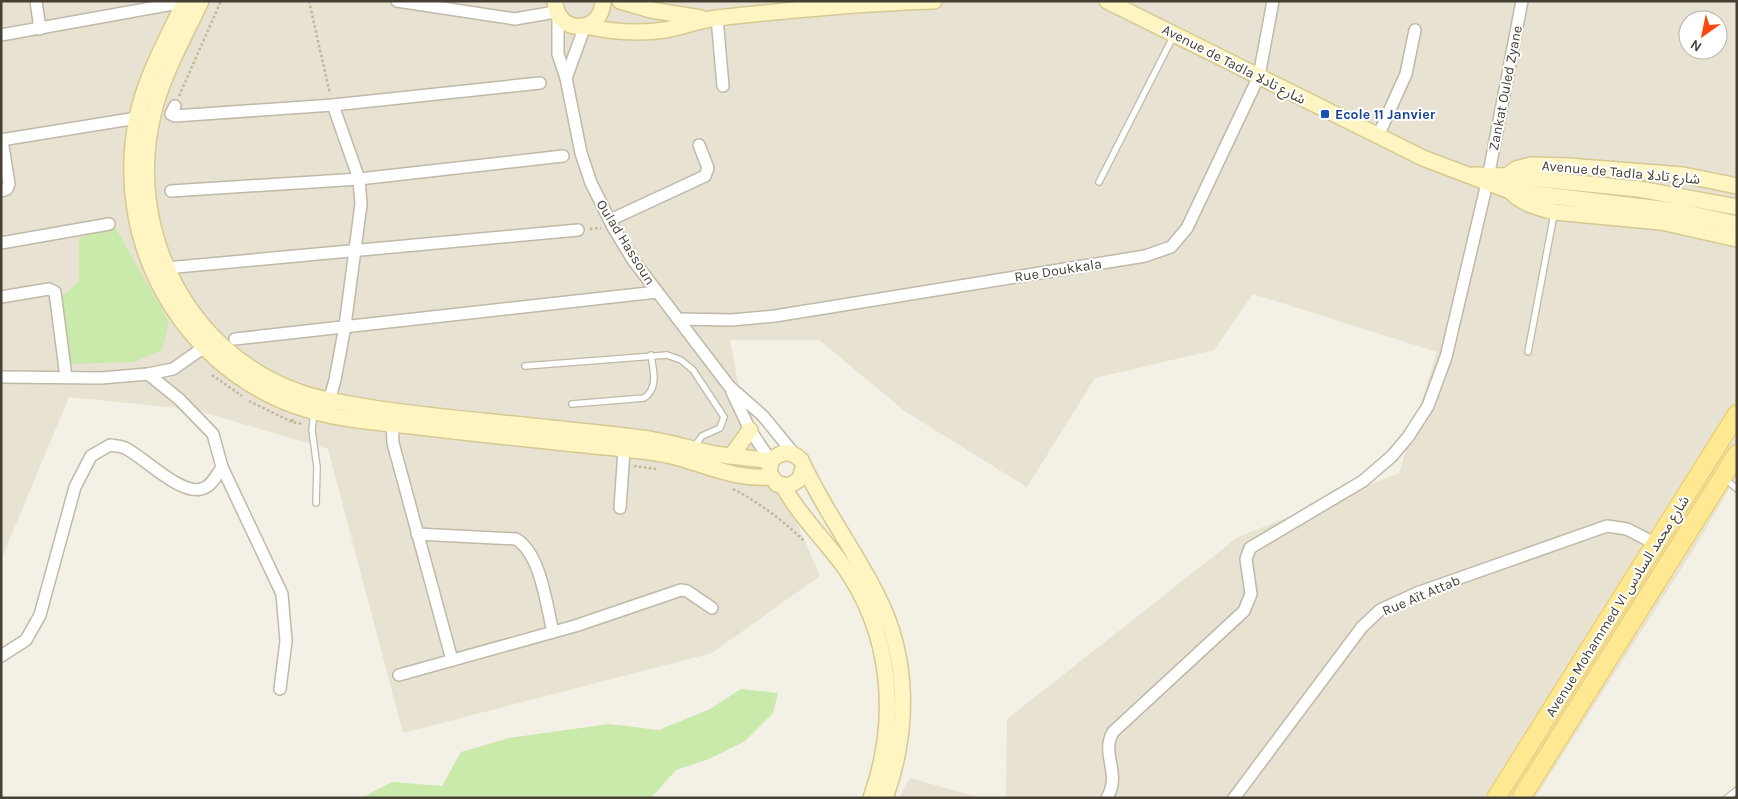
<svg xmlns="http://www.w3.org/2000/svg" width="1738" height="799" viewBox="0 0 1738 799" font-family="Karla,'Noto Sans Arabic',sans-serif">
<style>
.residential{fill:#e7e2d2;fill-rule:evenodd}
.green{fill:#c9eaab}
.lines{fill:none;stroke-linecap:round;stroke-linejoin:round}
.lane-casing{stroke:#bfb9a7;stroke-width:8}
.street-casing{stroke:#bfb9a7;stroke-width:14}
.secondary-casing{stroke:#d6c992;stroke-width:18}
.primary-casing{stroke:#e9ca5d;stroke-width:20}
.path{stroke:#c1b697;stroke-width:2.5;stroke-dasharray:2.5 2.5;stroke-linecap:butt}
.lane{stroke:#fff;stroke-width:5.5}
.street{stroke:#fff;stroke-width:11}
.secondary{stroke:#fff5c3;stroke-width:15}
.primary{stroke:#ffe892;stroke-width:18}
.transit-dot{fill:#1a4fb4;stroke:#fff;stroke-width:2}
.labels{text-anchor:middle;stroke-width:4;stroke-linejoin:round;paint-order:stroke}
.street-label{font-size:14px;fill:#464034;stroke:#fff}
.transit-label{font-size:14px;font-weight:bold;fill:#164399;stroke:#fff;text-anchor:start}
</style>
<rect width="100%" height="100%" fill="#f3f0e5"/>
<g class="residential">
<path d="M 1,1 L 1737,1 L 1737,476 L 1692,552 L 1535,798 L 1006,798 L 1007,719 L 1238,537 L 1399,473 L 1437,352 L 1253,294 L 1214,350 L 1095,378 L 1027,487 L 906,412 L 819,340 L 730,340 L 740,393 L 820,576 L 712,653 L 403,733 L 328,449 L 196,410 L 69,397 L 1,560 ZM 1688,20 L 1718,20 L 1718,50 L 1688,50 Z"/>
<polygon points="910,778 981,798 899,798"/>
</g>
<g class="green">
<polygon points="115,227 169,322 162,350 134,362 67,364 60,298 79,282 79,238"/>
<polygon points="741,689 778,693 773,713 745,741 709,759 676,770 651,798 361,798 392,782 442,786 461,752 509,738 609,724 659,730 710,709"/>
</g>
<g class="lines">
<defs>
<g id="lane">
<polyline points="1099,182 1174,35"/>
<polyline points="1528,352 1554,214"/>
<polyline points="525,366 667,355 681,360 693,370 724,417 720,428 702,436 694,447"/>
<path d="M 572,404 L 644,398 C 659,388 653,370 651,355"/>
<polyline points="314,412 312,430 317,467 316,503"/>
<polyline points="1724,478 1737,489"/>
<polyline points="1727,798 1737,790"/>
</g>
<g id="street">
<polyline points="36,1 40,29"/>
<polyline points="397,1 515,19 555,12"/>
<polyline points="558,14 558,54 566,78 581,153 591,183 613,227 633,260 729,386 763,416 794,454"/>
<polyline points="717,18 723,86"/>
<polyline points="1,35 184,2"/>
<polyline points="566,78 585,26"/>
<polyline points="175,106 171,114 175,116 333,105 540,83"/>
<polyline points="1378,136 1406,74 1415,30"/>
<polyline points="1,140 143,117"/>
<polyline points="1,191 7,189 9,184 2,140"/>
<polyline points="171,191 359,179 563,156"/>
<polyline points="610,220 705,176 708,168 699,145"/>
<polyline points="1,243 109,224"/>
<polyline points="166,268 578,230"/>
<polyline points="1,297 49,289 55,292 66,377"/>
<polyline points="678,319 732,320 775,316 1145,256 1171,247 1187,228 1259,76 1273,1"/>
<polyline points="235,339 657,292"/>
<polyline points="1,377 101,378 148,374 173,369 210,343"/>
<polyline points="732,392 750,430 771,461"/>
<polyline points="327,408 335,380 345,326 361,204 359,179 333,105"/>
<polyline points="392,418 393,443 452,660"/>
<polyline points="222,467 282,594 286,641 280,689"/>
<polyline points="620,508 624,450"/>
<path d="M 417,534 L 516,539 C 541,554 546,604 553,632"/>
<path d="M 1,656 L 26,640 L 40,615 L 75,487 L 91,456 L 110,445 C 115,446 121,446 125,448 C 144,457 180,495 201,489 C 211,487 217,475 222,467 L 213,434 L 179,399 L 148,374"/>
<polyline points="399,675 575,626 681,590 687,591 712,608"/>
<path d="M 1107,798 C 1122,772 1100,755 1113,732 L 1244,611 L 1251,594 L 1246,559 L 1250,548 L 1363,481 L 1392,456 L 1408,437 L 1428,406 L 1446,357 L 1487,183 L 1522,1"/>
<polyline points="1234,798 1362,627 1380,610 1417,593 1607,526 1627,529 1656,544"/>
</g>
<g id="secondary">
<path d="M 185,1 C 167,39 145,77 137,118 C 112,240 179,364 296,406 C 332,419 373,422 411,426 C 463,432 514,438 566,443 C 599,447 634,449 667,455 C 703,463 733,480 771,477"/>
<path d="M 201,1 C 184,38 162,75 153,115 C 125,230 188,355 302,393 C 323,400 345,403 367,407 C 428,417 489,421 551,428 C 581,431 611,434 641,438 C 666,441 690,449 715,454 C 733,457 753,458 771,461"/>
<path d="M 555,1 C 556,35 602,35 603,1"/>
<polyline points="620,1 651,10 701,18"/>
<path d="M 1107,1 L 1423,158 L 1510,191 C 1522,204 1539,208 1555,212 L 1661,222 L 1737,239"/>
<path d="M 585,26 C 612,32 638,34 665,30 C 683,27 699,20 717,18 C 789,10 862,3 934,1"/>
<polyline points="1473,175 1507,176 1516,169 1531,165 1568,166 1683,175 1737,186"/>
<polyline points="1507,176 1639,189 1737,207"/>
<polyline points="1510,191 1678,211 1737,224"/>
<polyline points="732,455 750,430"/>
<path d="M 803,468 L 800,479 L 789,486 L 777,484 L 769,473 L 771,461 C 780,451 791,450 801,460 C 822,507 854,549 877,595 C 910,659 909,732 885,798"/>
<path d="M 783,486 C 799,515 823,538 843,565 C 892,634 899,719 871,798"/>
</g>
<g id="primary">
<polyline points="1496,798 1737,414"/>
<polyline points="1521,798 1737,454"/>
</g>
</defs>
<use href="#lane" class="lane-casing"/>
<use href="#street" class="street-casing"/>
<use href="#secondary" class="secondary-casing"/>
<use href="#primary" class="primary-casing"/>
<g class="path">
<polyline points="309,1 330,94"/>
<polyline points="179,96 221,1"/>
<polyline points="590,229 601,228"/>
<polyline points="212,375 242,396"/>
<polyline points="249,401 292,422"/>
<polyline points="293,419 292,422 302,424"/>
<polyline points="634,466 656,469"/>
<path d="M 733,489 C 760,503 784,521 805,542"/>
</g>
<use href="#lane" class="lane"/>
<use href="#street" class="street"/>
<use href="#secondary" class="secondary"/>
<use href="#primary" class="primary"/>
</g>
<rect class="transit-dot" x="1320" y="109" width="10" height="10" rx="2.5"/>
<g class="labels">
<g class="street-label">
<text transform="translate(1234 64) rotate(27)" y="5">Avenue de Tadla شارع تادلا</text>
<text transform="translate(1505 88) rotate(-79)" y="5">Zankat Ouled Zyane</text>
<text transform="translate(1621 172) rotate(5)" y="5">Avenue de Tadla شارع تادلا</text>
<text transform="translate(626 242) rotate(58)" y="5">Oulad Hassoun</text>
<text transform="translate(1058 270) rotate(-9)" y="5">Rue Doukkala</text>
<text transform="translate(1421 595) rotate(-23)" y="5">Rue Aït Attab</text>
<text transform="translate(1617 606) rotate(-58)" y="5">Avenue Mohammed VI شارع محمد السادس</text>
</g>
<g class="transit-label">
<text x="1335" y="119">Ecole 11 Janvier</text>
</g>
</g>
<rect width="1738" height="799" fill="none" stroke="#464034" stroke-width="5"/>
<g transform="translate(1703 35) rotate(213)"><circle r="24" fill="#ffffff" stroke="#b5b3ae"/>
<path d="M0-4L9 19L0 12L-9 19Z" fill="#ff4710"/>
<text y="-8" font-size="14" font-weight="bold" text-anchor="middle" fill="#464034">N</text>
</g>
</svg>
